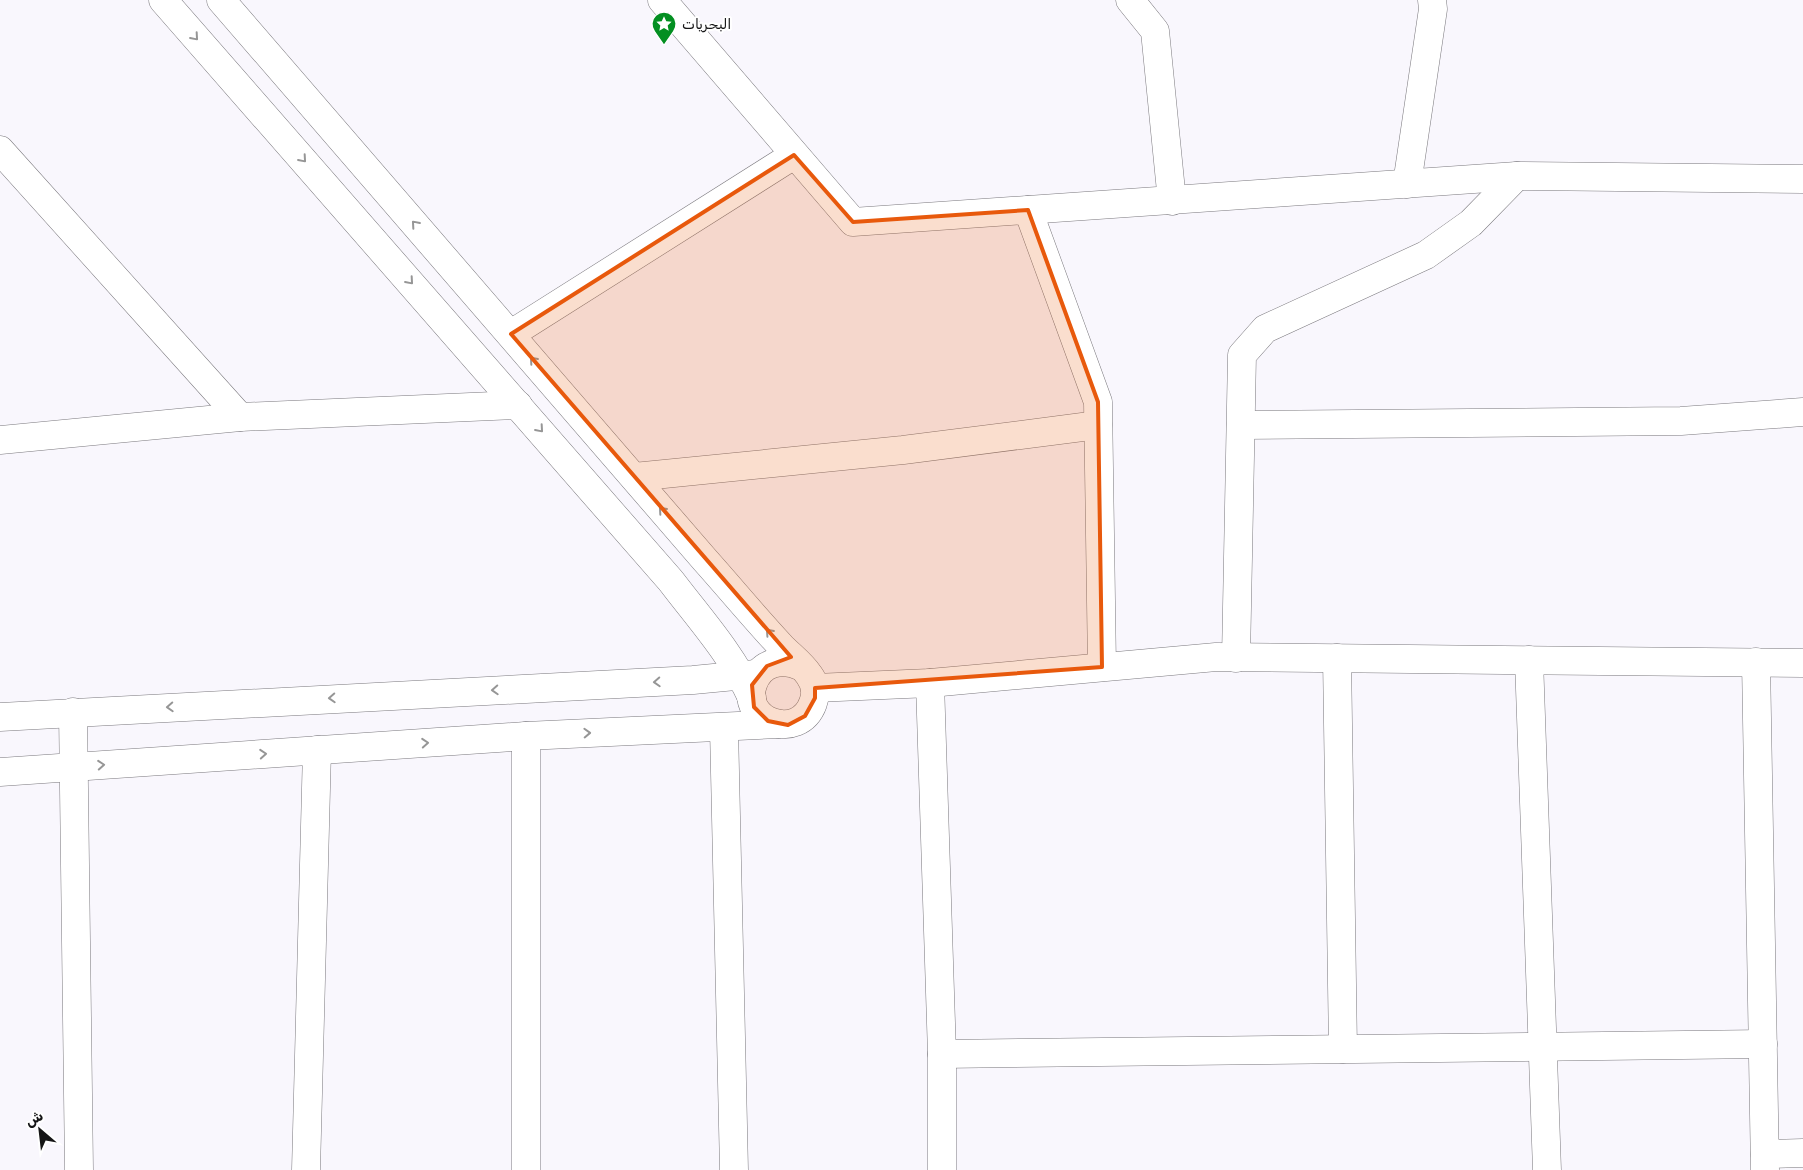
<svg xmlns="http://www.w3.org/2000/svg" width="1803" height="1170" viewBox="0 0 1803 1170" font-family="Rubik,'Noto Sans Arabic',sans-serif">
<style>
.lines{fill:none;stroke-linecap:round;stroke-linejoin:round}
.minor-casing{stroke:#7b797e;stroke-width:29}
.minor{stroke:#fff;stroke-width:28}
.oneway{stroke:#969696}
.marked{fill:#e8590c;fill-opacity:0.2;stroke:#e8590c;stroke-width:4;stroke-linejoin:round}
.labels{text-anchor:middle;stroke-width:4;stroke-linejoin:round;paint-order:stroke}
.poi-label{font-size:14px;fill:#151516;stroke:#fff;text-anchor:start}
</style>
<rect width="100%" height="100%" fill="#f9f7fd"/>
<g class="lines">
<defs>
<g id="minor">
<path d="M 163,0 L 671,581 C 699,618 732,654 752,698"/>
<path d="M 221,0 L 705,560 C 730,588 754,617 780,645 C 789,655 801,663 809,675 C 815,683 817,693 813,703 C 799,742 740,722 753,684 C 761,661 783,658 802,667"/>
<polyline points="662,0 853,222 1517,176 1803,179"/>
<polyline points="1130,0 1155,31 1172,201"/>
<polyline points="0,150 240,417"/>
<polyline points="1407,184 1433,9 1432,0"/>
<polyline points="1028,210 1098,402 1102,667"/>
<polyline points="511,334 794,155"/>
<polyline points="1241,425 1681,421 1803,412"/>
<polyline points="0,440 240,417 518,405"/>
<polyline points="634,477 903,450 1098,425"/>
<polyline points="1236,658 1242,355 1265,329 1426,255 1471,223 1517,176"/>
<polyline points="1337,658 1343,1049"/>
<polyline points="1529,660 1547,1170"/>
<polyline points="1756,662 1765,1170"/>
<polyline points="930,683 942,1054 942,1170"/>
<polyline points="815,688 930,683 1216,657 1803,663"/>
<polyline points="73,712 79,1170"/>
<polyline points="0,717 693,680 756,674"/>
<polyline points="724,728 734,1170"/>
<polyline points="0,772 526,736 778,724"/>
<polyline points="942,1054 1763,1044"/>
<polyline points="1765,1154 1803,1153"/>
<polyline points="306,1170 317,750"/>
<polyline points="526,1170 526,736"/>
</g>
</defs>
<use href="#minor" class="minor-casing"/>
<use href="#minor" class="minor"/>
</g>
<defs><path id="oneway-chevron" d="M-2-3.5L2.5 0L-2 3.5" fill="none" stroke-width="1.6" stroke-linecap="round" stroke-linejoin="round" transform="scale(1.25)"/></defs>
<g class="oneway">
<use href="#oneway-chevron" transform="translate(195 37) rotate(49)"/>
<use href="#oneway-chevron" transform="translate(303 159) rotate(49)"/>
<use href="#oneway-chevron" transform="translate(415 224) rotate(-131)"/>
<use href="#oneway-chevron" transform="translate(410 281) rotate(49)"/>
<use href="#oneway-chevron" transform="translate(533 360) rotate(-131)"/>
<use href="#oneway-chevron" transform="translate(540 429) rotate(49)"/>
<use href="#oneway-chevron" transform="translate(662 510) rotate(-131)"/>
<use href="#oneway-chevron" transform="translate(769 632) rotate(-132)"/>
<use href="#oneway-chevron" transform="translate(657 682) rotate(177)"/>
<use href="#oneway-chevron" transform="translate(495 690) rotate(177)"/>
<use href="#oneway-chevron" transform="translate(332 698) rotate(177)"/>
<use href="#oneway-chevron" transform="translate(170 707) rotate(177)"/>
<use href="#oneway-chevron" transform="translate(587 733) rotate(-2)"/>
<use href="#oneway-chevron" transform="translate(425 743) rotate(-4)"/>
<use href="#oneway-chevron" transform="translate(263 754) rotate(-4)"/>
<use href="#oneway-chevron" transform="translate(101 765) rotate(-4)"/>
</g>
<path class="marked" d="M 794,155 L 853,222 L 1028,210 L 1098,402 L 1102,667 L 815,688 L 815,698 L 805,716 L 788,725 L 768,721 L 754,707 L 752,685 L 767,666 L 791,657 L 511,334 Z"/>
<defs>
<symbol id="sight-pin" viewBox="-11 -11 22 30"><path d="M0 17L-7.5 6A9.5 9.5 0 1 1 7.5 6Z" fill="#038f21" stroke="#fff"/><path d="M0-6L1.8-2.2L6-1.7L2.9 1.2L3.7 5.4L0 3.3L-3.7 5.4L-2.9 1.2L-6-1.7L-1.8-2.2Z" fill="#fff"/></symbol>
</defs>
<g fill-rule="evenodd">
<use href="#sight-pin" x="650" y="10" width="28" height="38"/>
</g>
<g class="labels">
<g class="poi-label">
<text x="682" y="29">البحريات</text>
</g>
</g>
<g transform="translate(40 1130) rotate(332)" stroke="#ffffff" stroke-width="4" paint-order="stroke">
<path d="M0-4L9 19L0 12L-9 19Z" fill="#151516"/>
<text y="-8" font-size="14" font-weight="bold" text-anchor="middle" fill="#151516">ش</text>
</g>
</svg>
